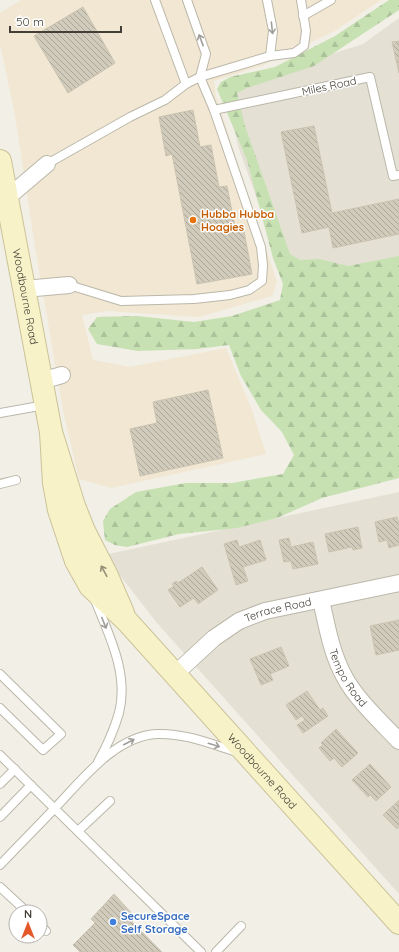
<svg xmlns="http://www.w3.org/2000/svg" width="399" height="952" viewBox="0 0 399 952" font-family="Quicksand,sans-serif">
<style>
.residential{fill:#e4e1d4}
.commercial{fill:#f1e7d2}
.forest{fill:url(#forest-firs)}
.building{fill:url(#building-back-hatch);stroke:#cbc3b0}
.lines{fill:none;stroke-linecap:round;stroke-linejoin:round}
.lane-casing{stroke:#bbb7a9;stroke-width:10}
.street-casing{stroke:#bbb7a9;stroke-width:18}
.secondary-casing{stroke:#ccc399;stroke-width:24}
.lane{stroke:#fff;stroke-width:8}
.street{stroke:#fff;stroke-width:16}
.secondary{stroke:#f8f2c8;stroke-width:22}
.oneway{stroke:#a19f9a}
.oneway2{stroke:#949078}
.food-dot{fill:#e8710a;stroke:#fff;stroke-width:1.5}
.shop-dot{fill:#3f7fe0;stroke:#fff;stroke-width:1.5}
.labels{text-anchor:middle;stroke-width:3;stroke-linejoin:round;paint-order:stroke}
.street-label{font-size:11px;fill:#433f36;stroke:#fff}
.food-label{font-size:11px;font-weight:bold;fill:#c56008;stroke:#fff;text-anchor:start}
.shop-label{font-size:11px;font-weight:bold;fill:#366cbe;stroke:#fff;text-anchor:start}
</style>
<defs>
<pattern id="forest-firs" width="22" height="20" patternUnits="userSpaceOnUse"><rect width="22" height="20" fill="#c7e1b2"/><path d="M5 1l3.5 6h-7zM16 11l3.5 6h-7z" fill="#acc29a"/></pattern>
<pattern id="building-back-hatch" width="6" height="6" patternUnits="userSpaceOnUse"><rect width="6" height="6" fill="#d1cbbc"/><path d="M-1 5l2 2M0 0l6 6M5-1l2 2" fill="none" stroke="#aba69a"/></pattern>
</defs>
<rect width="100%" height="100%" fill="#f1efe6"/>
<g class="residential">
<polygon points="399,18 399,260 288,285 239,149 224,88 363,44"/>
<polygon points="399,492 399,894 157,623 104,555"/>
</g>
<polygon class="commercial" points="21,0 381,0 333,32 261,66 214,81 216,96 277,282 272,296 199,317 107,311 82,315 93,360 130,367 226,348 252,410 266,454 111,488 79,479 64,415 35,247 15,115 0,44 0,13"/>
<polygon class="forest" points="389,0 399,0 399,10 314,66 247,88 237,93 245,126 290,254 300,260 319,259 348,266 399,256 399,478 322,498 277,518 237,528 179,534 127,547 115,545 105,540 103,521 110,509 136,492 186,483 232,483 283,474 294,455 282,432 261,410 241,376 229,345 197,349 138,351 97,344 88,329 97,317 137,316 194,322 232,316 280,300 283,284 273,258 247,160 217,89 221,82 230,77 275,67 335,36"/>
<g class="building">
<polygon points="83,7 115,63 68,93 34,36"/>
<polygon points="399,41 399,73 392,42"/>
<polygon points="193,110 200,147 211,145 219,187 227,186 235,227 243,226 252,274 197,284 172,154 166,156 159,117"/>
<polygon points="314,126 332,213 399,199 399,234 333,248 329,227 302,233 281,132"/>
<polygon points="208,390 223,458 140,476 130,429 157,423 153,402"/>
<polygon points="397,517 399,524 399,545 389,548 387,540 379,542 375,522"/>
<polygon points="358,527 362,548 353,550 352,547 329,552 325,534"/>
<polygon points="289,538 291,547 313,542 318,564 293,569 291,561 284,562 279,540"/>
<polygon points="237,540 239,547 260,540 266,560 243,567 248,581 236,585 224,544"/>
<polygon points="202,567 218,590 198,604 194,598 180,607 168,590 174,586 172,584 176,581 178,583"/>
<polygon points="399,620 399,650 376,655 370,626"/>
<polygon points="281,647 289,666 270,674 273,680 261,685 250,659"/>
<polygon points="307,691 320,710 323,708 328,716 303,733 297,725 305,720 302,716 296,720 286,705"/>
<polygon points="336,729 358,753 342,767 334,758 330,761 319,748 323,745 321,743"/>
<polygon points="370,764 391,787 376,801 370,795 368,797 352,780"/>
<polygon points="399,800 399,826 397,829 383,815"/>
<polygon points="114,894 136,918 132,922 162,952 80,952 73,945 95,923 91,919"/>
</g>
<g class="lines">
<defs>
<g id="lane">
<polyline points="155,0 186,84"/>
<polyline points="267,0 273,31 270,56"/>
<polyline points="303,16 331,0"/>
<polyline points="214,110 370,77 393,176 399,175"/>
<polyline points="47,164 130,117 165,100 186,84 200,77 270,56 294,53 304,46 306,31 301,0"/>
<polyline points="69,285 121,301 194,299 230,295 249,290 262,281 263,265 261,247 214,110 200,77 206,54 187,0"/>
<polyline points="0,413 45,405"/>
<polyline points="0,484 16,480"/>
<path d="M 95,600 C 109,635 129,674 119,713 C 114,730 107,746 98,762"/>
<polyline points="0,674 61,734 43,750 0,708"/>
<polyline points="0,755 201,952"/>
<polyline points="0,784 15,769"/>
<polyline points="0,817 31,785"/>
<polyline points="78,831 110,801"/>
<path d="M 0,865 C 18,846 37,827 55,808 C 82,780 115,736 157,734 C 185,733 211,744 237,752"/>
<polyline points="0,887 27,912"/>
<polyline points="40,925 46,931"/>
<polyline points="216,952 241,926"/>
</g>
<g id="street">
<polyline points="7,198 47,164"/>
<polyline points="24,289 69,285"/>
<polyline points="41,381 62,375"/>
<path id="s1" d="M 321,600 C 327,626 331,652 344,676 C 355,698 382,723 399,741"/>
<path id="s2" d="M 175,674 L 214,638 L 239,621 L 265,611 L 399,583"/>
</g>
<g id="secondary">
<path id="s3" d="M 0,161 L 51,432 L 74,506 L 84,531 L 107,576 L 123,613"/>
<path id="s4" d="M 51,432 L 54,483 L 59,510 L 76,561 L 90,586 L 126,620 L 399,923"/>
</g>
</defs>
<use href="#lane" class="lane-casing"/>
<use href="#street" class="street-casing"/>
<use href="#secondary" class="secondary-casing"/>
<use href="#lane" class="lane"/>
<use href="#street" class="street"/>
<use href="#secondary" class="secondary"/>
</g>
<defs><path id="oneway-shaft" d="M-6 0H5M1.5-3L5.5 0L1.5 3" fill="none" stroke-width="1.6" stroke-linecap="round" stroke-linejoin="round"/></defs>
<g class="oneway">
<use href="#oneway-shaft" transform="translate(272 28) rotate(84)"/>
<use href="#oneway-shaft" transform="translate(201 40) rotate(-111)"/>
<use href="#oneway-shaft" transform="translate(104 623) rotate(68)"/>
<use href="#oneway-shaft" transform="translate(129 742) rotate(-27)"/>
<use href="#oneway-shaft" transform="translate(214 745) rotate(17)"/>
</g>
<use class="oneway2" href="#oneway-shaft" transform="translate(104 571) rotate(-118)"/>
<circle class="food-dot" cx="193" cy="220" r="4"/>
<circle class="shop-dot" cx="113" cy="922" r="4"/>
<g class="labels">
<g class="street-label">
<text transform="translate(329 86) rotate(-12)" y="4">Miles Road</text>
<text dy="4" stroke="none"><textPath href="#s3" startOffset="138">Woodbourne Road</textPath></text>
<text dy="4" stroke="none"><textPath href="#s2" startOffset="124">Terrace Road</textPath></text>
<text dy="4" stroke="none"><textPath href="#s1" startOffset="83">Tempo Road</textPath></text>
<text dy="4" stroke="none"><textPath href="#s4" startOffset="414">Woodbourne Road</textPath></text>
</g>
<g class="food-label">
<text x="201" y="218">Hubba Hubba<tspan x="201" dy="13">Hoagies</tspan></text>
</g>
<g class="shop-label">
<text x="121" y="920">SecureSpace<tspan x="121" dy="13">Self Storage</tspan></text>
</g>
</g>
<g transform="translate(28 924)"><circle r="19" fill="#ffffff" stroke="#b4b2af"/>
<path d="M0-3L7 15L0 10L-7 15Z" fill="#e3592a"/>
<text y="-6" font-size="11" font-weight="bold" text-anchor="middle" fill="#433f36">N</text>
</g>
<path d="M10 26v6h111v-6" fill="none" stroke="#433f36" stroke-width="2"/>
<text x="16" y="26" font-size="12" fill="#433f36" stroke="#ffffff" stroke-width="3" paint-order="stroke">50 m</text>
</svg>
